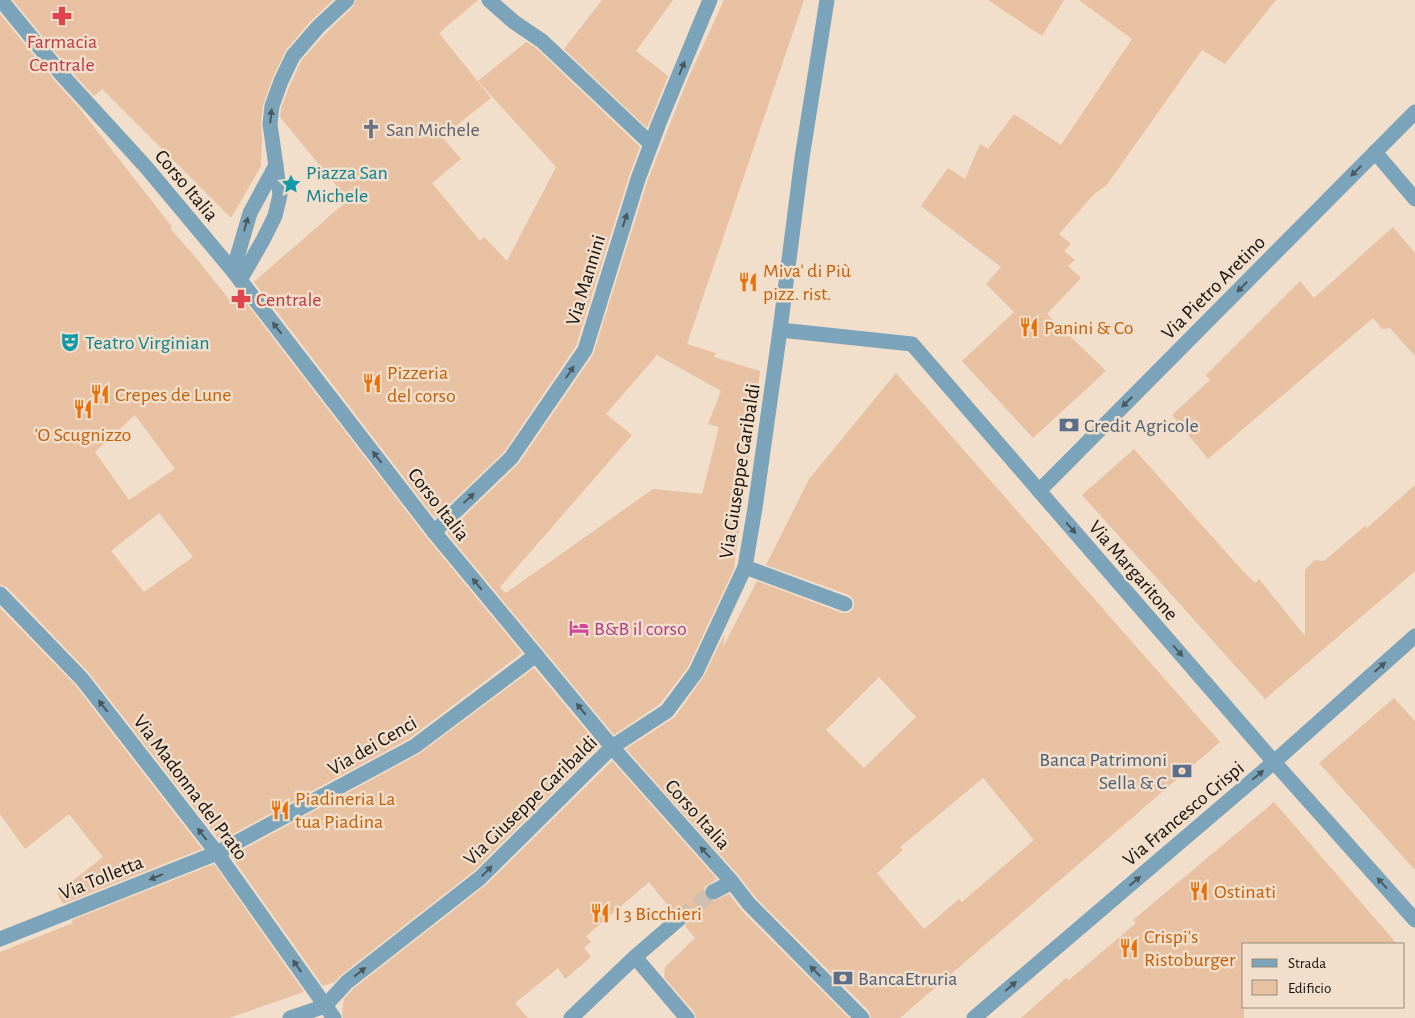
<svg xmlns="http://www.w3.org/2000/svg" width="1415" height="1018" viewBox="0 0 1415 1018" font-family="'Alegreya Sans',sans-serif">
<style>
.building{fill:#e7c1a1;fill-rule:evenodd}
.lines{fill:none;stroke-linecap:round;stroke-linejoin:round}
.minor-tunnel{stroke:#d0bfae;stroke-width:15;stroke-dasharray:15 8;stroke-linecap:butt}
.minor{stroke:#7ba4ba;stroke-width:15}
.oneway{fill:#485960}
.labels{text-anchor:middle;stroke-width:5;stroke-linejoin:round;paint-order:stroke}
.health-label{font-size:20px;fill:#be3a42;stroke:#f1decb}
.worship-label{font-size:20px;fill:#5b616d;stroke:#f1decb;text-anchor:start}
.culture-label{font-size:20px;fill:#0d838f;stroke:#f1decb;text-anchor:start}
.street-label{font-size:20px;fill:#140e07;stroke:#f1decb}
.food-label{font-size:20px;fill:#c56008;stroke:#f1decb;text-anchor:start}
.service-label{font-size:20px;fill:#4e5e75;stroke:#f1decb;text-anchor:start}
.hotel-label{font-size:20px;fill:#b23c85;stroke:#f1decb;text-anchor:start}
</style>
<rect width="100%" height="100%" fill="#f1decb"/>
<g class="building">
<polygon points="13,0 333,0 311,21 286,50 273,77 263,105 261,123 262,138 261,166 231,218 102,89 94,96 69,69"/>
<polygon points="356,0 478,0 439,33 491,98 442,137 461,159 432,183 480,241 484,237 507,261 556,167 478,81 526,42 536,48 640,147 629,176 576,346 504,452 435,518 254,282 348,200 280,117 281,108 290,85 301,61 325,34 353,7"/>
<polygon points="602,0 673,0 636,51 668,76 647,128 564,49"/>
<path d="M 724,0 L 804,0 L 687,344 L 716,353 L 714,357 L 760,371 L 734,569 L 688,667 L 660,704 L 614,735 L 447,533 L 519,463 L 593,355 L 647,182 L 687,81 ZM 657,355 L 721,391 L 708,424 L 719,427 L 702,494 L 653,489 L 506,593 L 500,587 L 632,435 L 606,414 Z"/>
<polygon points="988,0 1064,0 1042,36"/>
<polygon points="1079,0 1276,0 1225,64 1202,50 1106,186 1095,193 1059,234 1071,244 1064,251 1075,260 1068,266 1081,278 1047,314 1106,371 1033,438 962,361 1014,312 986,284 1001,267 921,206 948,168 965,179 980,144 988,149 1014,114 1061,145 1132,39"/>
<path d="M 0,14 L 55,81 L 80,109 L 172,227 L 170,228 L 197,259 L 231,302 L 240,295 L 427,538 L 522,653 L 410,738 L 220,841 L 89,673 L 7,587 L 0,585 ZM 135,415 L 175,469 L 129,500 L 95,452 ZM 159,513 L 193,557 L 144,592 L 111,551 Z"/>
<polygon points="1393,227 1415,253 1415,356 1390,328 1382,329 1373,318 1208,459 1172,415 1210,380 1206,375 1300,281 1314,298"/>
<path d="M 896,373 L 1220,742 L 900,1018 L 871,1018 L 869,1011 L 756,898 L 739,876 L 626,749 L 675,717 L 704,676 L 725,633 L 723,647 L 757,581 L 842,613 L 847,613 L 851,611 L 854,607 L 854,602 L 852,598 L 849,595 L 766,565 L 809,479 ZM 879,677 L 916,717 L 864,768 L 826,730 ZM 983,778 L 1034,840 L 962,902 L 959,899 L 924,929 L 877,873 L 903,850 L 900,847 Z"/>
<polygon points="1134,449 1241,569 1255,583 1259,579 1305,636 1305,570 1315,560 1324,561 1365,526 1367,528 1415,485 1415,571 1265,699 1082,495"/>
<polygon points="0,608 75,685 202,849 63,904 57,893 103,857 69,814 25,849 0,814"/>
<polygon points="534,668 599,746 474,871 341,975 335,982 323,986 231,856 419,754"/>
<polygon points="1394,698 1415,721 1415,870 1319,763"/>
<polygon points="612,761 717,879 705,887 704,891 705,897 708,900 713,901 729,894 742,911 849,1018 696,1018 694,1012 664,977 665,967 695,938 685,926 688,922 688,917 686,913 683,910 678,910 673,912 649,882 586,936 591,942 584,948 591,957 565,979 558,968 515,1003 528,1018 343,1018 342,1013 344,999 353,989 486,885"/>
<polygon points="1274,802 1397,944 1244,944 1244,1018 1021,1018 1066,978 1069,980 1136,923 1133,920"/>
<polygon points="214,864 304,992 229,1018 0,1018 0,952 73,923 72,920"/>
</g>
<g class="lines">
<polyline class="minor-tunnel" points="679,919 713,892"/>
<g class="minor">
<polyline points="1,0 62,75 146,167 233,271 434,532 612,747 732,882 749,904 862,1018"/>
<polyline points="489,0 514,22 542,41 651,144"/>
<polyline points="1375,152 1415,199"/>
<polyline points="233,271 250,213 276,165"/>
<polyline points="240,280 263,240 275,216 280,195 270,124 272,106 281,81 293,56 318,27 347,0"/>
<polyline points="780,330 912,344 1274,762 1415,920"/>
<polyline points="1039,491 1415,112"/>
<polyline points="434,532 511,458 585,350 638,179 659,123 710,0"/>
<polyline points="745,567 845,604"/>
<polyline points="0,594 82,679 217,853 334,1018"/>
<polyline points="713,892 732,882"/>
<polyline points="0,939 217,853 415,746 536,655"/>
<polyline points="635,957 687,1018"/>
<polyline points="290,1018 325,1006 347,982 480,878 612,747 667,711 696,672 745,567 755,508 780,330 802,158 827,0"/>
<polyline points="571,1018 635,957 679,919"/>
<polyline points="974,1018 1274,762 1415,636"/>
</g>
</g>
<defs><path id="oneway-solid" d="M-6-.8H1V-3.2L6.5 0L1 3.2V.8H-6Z" transform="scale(1.25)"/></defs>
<g class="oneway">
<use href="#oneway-solid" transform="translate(682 68) rotate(-68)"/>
<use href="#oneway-solid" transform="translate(271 116) rotate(-84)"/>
<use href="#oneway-solid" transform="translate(1356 171) rotate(135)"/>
<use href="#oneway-solid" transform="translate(625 220) rotate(-72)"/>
<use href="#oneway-solid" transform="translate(246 224) rotate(-75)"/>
<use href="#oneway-solid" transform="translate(1242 287) rotate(135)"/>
<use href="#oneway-solid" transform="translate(277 328) rotate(-128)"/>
<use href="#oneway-solid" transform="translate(570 372) rotate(-56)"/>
<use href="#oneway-solid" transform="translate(1127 402) rotate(135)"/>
<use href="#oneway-solid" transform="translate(377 457) rotate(-128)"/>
<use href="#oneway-solid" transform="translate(469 498) rotate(-43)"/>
<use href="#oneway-solid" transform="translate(1071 528) rotate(49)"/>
<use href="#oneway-solid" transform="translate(477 584) rotate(-130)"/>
<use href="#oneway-solid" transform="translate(1178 651) rotate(49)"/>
<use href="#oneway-solid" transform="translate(1380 667) rotate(-42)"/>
<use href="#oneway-solid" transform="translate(103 706) rotate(-128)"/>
<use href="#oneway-solid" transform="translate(581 709) rotate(-130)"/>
<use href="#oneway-solid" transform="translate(1258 775) rotate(-40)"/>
<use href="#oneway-solid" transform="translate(202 834) rotate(-128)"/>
<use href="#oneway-solid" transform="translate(705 852) rotate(-132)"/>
<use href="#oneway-solid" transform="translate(487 871) rotate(-45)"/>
<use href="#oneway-solid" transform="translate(156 877) rotate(158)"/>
<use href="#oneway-solid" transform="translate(1135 881) rotate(-40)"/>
<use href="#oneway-solid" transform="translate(1382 883) rotate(-132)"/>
<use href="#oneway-solid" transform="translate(297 966) rotate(-125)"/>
<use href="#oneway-solid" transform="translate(815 971) rotate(-135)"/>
<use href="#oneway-solid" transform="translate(360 972) rotate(-38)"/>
<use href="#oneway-solid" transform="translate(1011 986) rotate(-41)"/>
</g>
<defs>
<symbol id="pharmacy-bare" viewBox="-9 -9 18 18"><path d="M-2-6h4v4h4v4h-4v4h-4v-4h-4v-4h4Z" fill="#e0444e" stroke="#f1decb" stroke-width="2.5" paint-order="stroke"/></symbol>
<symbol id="church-bare" viewBox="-9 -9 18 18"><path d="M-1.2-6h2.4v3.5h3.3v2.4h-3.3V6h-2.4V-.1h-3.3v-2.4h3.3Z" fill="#6b7280" stroke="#f1decb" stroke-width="2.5" paint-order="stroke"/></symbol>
<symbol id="sight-bare" viewBox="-9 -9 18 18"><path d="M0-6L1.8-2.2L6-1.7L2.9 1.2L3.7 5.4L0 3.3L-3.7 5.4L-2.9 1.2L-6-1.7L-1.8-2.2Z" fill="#0f9aa8" stroke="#f1decb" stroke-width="2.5" paint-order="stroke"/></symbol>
<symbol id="restaurant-bare" viewBox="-9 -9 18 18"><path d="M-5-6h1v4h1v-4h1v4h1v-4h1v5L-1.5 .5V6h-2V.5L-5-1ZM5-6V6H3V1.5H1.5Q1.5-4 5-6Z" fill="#e8710a" stroke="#f1decb" stroke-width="2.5" paint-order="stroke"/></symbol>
<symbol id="theatre-bare" viewBox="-9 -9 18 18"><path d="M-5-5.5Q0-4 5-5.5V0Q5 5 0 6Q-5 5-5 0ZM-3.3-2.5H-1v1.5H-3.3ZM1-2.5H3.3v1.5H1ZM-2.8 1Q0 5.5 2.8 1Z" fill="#0f9aa8" stroke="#f1decb" stroke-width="2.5" paint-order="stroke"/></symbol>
<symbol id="bank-bare" viewBox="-9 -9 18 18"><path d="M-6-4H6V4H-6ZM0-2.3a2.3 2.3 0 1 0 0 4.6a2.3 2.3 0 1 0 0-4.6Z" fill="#5c6f8a" stroke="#f1decb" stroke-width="2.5" paint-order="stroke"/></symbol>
<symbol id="hotel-bare" viewBox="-9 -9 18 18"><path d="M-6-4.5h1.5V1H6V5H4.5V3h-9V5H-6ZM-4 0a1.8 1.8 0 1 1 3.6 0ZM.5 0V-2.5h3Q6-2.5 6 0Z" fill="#d1479c" stroke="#f1decb" stroke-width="2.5" paint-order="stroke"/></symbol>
</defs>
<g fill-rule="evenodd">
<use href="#pharmacy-bare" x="48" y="2" width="28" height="28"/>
<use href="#church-bare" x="357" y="115" width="28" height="28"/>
<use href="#sight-bare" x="277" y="170" width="28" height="28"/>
<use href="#restaurant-bare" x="734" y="268" width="28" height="28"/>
<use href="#pharmacy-bare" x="227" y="285" width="28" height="28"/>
<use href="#restaurant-bare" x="1015" y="313" width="28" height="28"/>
<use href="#theatre-bare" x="56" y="328" width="28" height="28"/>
<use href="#restaurant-bare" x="358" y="369" width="28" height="28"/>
<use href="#restaurant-bare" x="86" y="380" width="28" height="28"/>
<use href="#restaurant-bare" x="69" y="395" width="28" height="28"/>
<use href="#bank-bare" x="1055" y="411" width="28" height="28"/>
<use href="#hotel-bare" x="565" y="614" width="28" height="28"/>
<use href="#bank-bare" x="1168" y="757" width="28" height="28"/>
<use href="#restaurant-bare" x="266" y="796" width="28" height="28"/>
<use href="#restaurant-bare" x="1185" y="877" width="28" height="28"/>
<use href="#restaurant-bare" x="586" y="899" width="28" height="28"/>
<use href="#restaurant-bare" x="1115" y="934" width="28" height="28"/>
<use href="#bank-bare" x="829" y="964" width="28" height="28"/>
</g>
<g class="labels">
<g class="health-label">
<text x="62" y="48">Farmacia<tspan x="62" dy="23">Centrale</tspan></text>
<text x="256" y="306" text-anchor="start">Centrale</text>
</g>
<g class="worship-label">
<text x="386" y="136">San Michele</text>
</g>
<g class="culture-label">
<text x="306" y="179">Piazza San<tspan x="306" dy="23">Michele</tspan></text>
<text x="85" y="349">Teatro Virginian</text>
</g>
<g class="street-label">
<text transform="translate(187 185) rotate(50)" y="7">Corso Italia</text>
<text transform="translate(585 280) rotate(-73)" y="7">Via Mannini</text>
<text transform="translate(1213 287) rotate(-45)" y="7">Via Pietro Aretino</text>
<text transform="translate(739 471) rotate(-81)" y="7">Via Giuseppe Garibaldi</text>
<text transform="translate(439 504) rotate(52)" y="7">Corso Italia</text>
<text transform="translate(1134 570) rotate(49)" y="7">Via Margaritone</text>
<text transform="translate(372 745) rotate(-30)" y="7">Via dei Cenci</text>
<text transform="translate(191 787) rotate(53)" y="7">Via Madonna del Prato</text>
<text transform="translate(530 800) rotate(-44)" y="7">Via Giuseppe Garibaldi</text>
<text transform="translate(1183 813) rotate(-40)" y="7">Via Francesco Crispi</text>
<text transform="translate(698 814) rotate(48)" y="7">Corso Italia</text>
<text transform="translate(101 877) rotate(-22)" y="7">Via Tolletta</text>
</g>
<g class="food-label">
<text x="763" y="277">Miva' di Più<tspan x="763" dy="23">pizz. rist.</tspan></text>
<text x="1044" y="334">Panini &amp; Co</text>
<text x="387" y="379">Pizzeria<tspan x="387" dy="23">del corso</tspan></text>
<text x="115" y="401">Crepes de Lune</text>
<text x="83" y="441" text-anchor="middle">'O Scugnizzo</text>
<text x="295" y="805">Piadineria La<tspan x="295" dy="23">tua Piadina</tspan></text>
<text x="1214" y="898">Ostinati</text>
<text x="615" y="920">I 3 Bicchieri</text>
<text x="1144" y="943">Crispi's<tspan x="1144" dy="23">Ristoburger</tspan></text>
</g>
<g class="service-label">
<text x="1084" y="432">Credit Agricole</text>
<text x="1167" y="766" text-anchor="end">Banca Patrimoni<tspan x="1167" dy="23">Sella &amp; C</tspan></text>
<text x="858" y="985">BancaEtruria</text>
</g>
<g class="hotel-label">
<text x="594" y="635">B&amp;B il corso</text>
</g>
</g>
<rect x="1242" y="943" width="162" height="65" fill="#f1decb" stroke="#998b7d"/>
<rect x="1252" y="959" width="25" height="8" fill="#7ba4ba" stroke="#998b7d"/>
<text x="1288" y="968" font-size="15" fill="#140e07">Strada</text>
<rect x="1252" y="980" width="25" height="15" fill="#e7c1a1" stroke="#998b7d"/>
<text x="1288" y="993" font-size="15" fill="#140e07">Edificio</text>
</svg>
